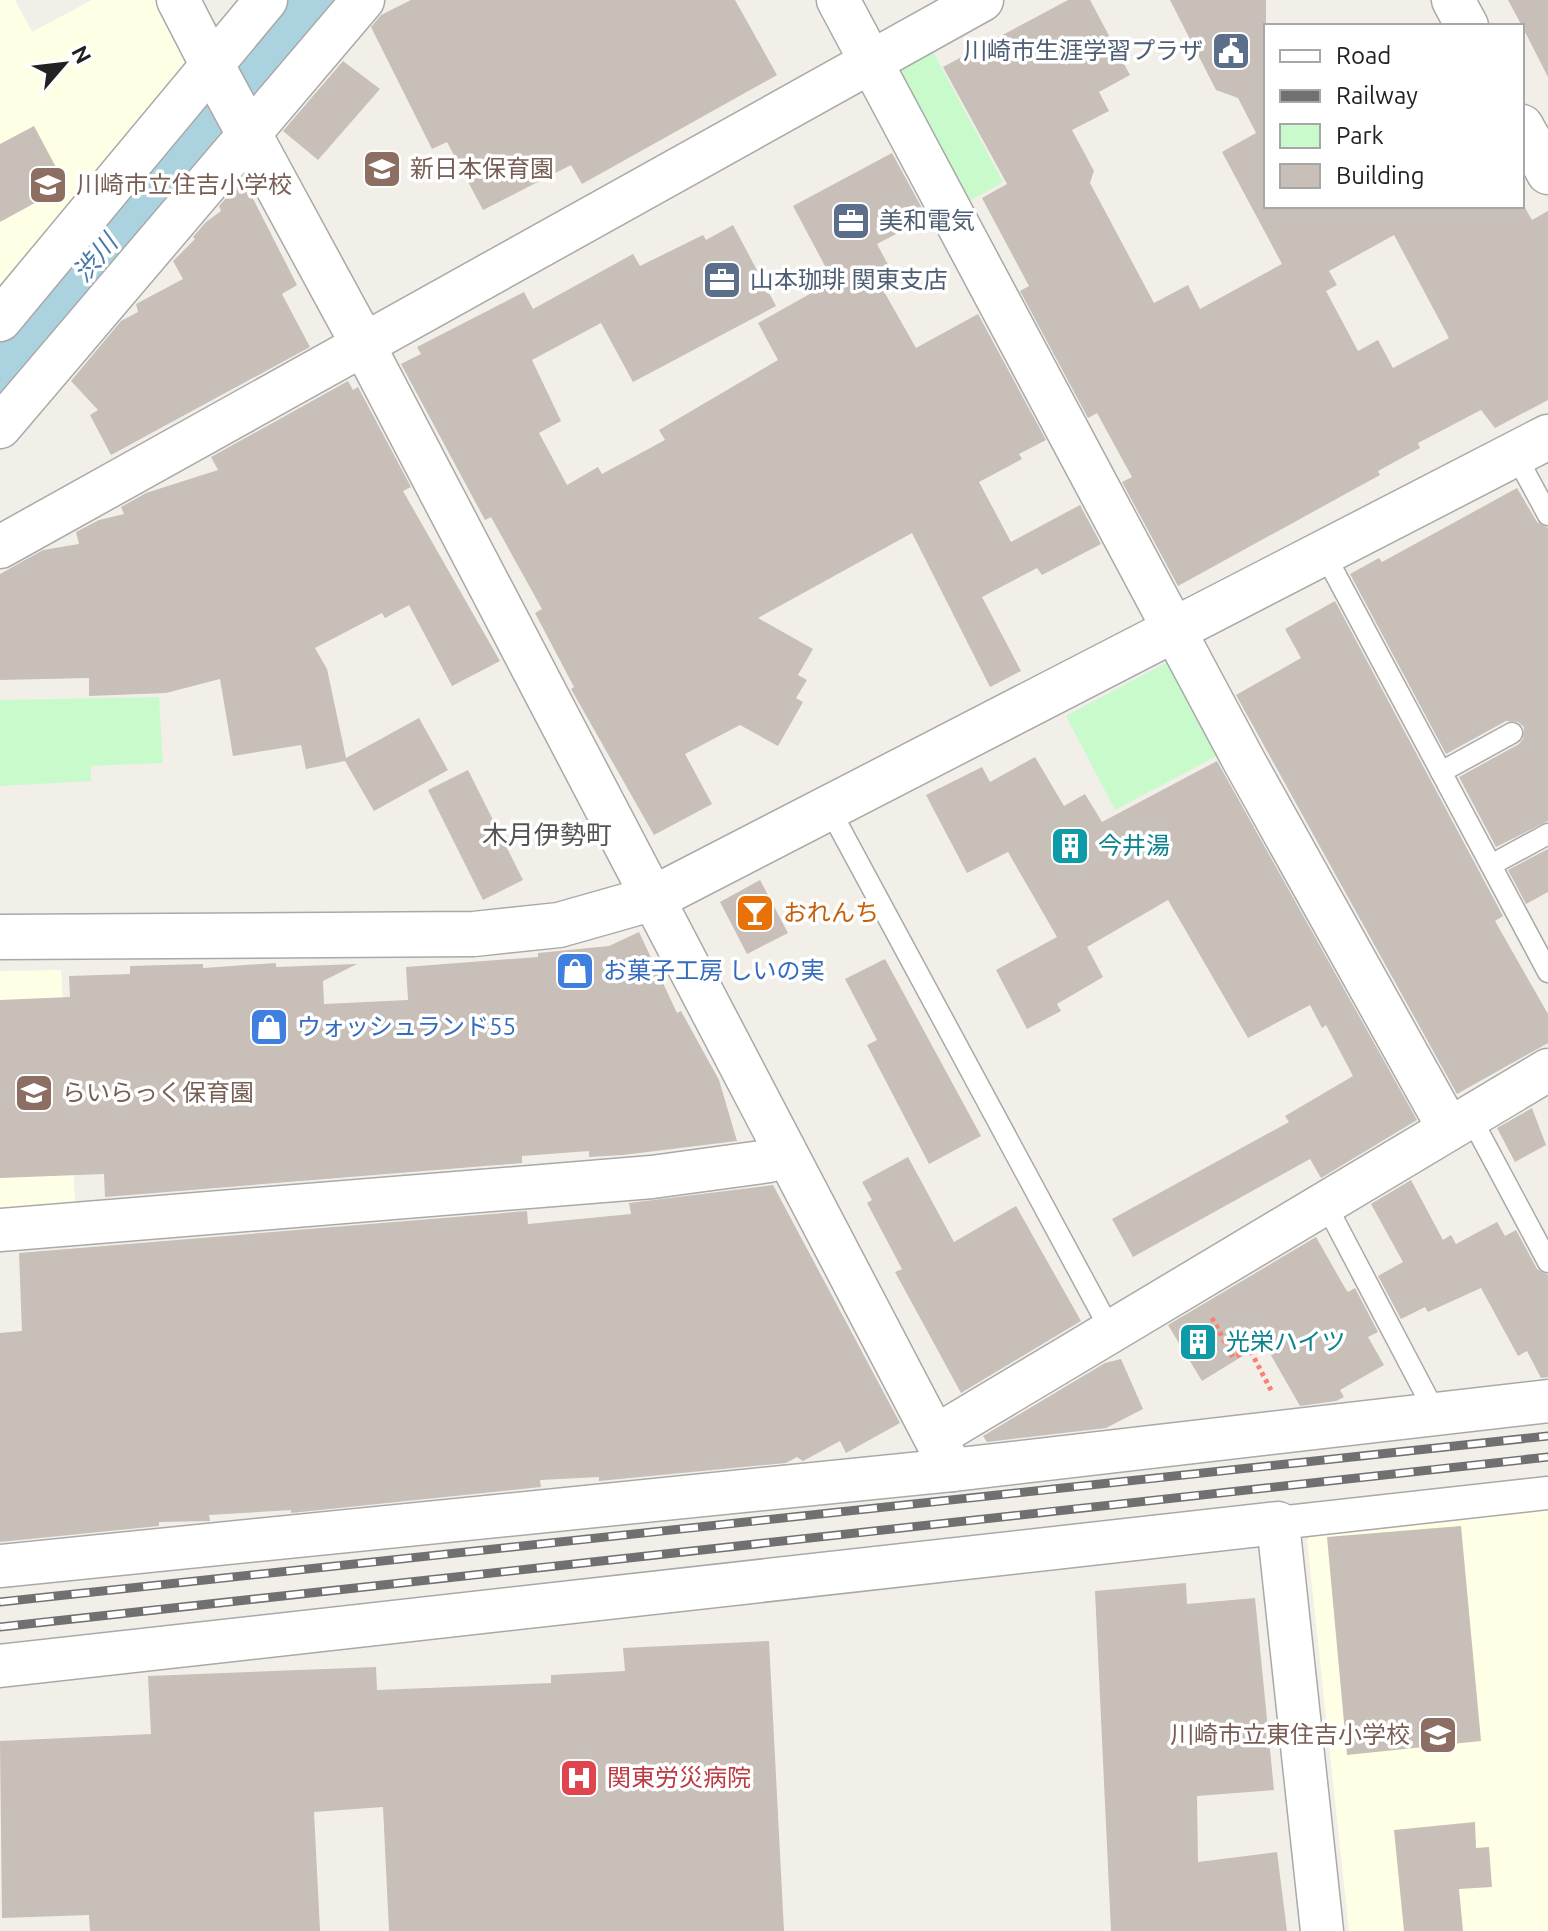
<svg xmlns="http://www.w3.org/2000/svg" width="1548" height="1931" viewBox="0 0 1548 1931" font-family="Ubuntu,'Noto Sans JP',sans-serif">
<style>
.education{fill:#ffffe5}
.park{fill:#c8facc}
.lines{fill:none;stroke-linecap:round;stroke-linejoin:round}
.river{stroke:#aad3df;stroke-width:70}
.building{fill:#c7bfb8;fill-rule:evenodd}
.service-casing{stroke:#a9a9a9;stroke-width:23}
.pedestrian-casing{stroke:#a9a9a9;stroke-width:35}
.minor-casing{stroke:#a9a9a9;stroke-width:45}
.tertiary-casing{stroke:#a9a9a9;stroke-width:47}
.path{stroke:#fa8072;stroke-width:5;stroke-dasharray:4 4;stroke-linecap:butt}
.service{stroke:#fff;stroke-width:20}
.pedestrian{stroke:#fff;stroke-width:32}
.minor{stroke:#fff;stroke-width:42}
.tertiary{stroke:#fff;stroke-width:44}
.rail-casing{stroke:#707070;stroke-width:9}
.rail{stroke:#fff;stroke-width:6;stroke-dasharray:18;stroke-linecap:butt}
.labels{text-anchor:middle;stroke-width:7;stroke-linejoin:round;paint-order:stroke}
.service-label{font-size:24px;fill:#4e5e75;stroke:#fff;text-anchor:start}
.education-label{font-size:24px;fill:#785e54;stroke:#fff;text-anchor:start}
.culture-label{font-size:24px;fill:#0d838f;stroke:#fff;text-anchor:start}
.food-label{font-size:24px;fill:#c56008;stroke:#fff;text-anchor:start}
.shop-label{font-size:24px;fill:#366cbe;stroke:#fff;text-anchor:start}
.health-label{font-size:24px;fill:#be3a42;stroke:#fff;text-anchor:start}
.water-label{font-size:26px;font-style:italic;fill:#4a7aab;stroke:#fff}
.neighbourhood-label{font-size:26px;fill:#555;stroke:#fff}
</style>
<rect width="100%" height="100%" fill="#f2efe9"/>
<g class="education">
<polygon points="0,0 15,0 32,32 92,0 156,0 192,68 0,301"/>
<polygon points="61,970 76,1214 0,1220 0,971"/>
<polygon points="1548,1503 1548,1931 1349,1931 1307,1540 1322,1526"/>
</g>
<g class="park">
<polygon points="932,50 1003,182 961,206 891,72"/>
<polygon points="1173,659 1222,753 1115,810 1066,716"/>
<polygon points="159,697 163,763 91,766 91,781 0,786 0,700"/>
</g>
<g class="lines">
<polyline class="river" points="0,370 315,0"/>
</g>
<g class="building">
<polygon points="411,0 735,0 777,75 582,184 571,165 483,210 447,142 432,149 371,27 381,15"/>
<path d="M 1068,0 L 1090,0 L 1130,75 L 1099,92 L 1109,111 L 1072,130 L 1094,171 L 1090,183 L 1154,303 L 1188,285 L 1200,309 L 1282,264 L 1222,152 L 1256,133 L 1238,98 L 1216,90 L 1170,0 L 1266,0 L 1266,206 L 1524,206 L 1532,220 L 1548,211 L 1548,400 L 1495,428 L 1481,410 L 1418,443 L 1420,448 L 1378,471 L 1380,475 L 1178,586 L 1122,482 L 1132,477 L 1097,413 L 1088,418 L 1020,291 L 1029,286 L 982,198 L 1007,184 L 943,67 ZM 1394,235 L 1449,338 L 1393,368 L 1378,340 L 1358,351 L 1326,291 L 1337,285 L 1329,271 Z"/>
<polygon points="1508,0 1548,0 1548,77 1522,26"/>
<polygon points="343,61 380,89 318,160 283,131"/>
<polygon points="34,126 66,186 0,222 0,144"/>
<polygon points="892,153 923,210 892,227 896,234 877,244 893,274 878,281 916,348 978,314 1046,440 1019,454 1022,459 979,482 1011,542 1080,505 1101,544 1042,575 1037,568 982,597 1021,671 990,687 912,533 758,618 813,649 798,675 807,680 796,698 803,702 778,746 740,725 685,754 712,804 654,835 571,689 574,687 535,613 542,609 491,517 485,520 401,364 421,354 417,347 524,292 533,309 633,254 640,266 703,235 706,240 733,225 776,306 633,382 601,323 532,360 561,421 539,433 567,485 598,467 602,474 665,440 659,430 778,360 758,323 833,281 793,206"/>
<polygon points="243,179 297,285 282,294 310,347 111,455 90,415 98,410 71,381 121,321 138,312 136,304 183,279 173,261 195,239 193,237 206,222 221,211 219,206"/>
<polygon points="348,381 353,390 358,387 411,487 403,491 500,661 452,686 409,605 385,618 382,613 315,648 327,669 346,758 419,718 448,770 374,811 345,761 306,769 301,745 233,756 220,679 166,693 89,696 89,678 0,680 0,574 43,550 79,544 76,532 99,520 124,514 121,507 146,493 218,470 211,457"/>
<polygon points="1517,488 1537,522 1548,528 1548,821 1496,847 1459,777 1519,744 1523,739 1524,727 1518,722 1506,721 1446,754 1350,574 1379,558 1382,562"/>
<polygon points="1335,601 1503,916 1495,921 1548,1014 1548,1043 1457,1094 1236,695 1301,658 1285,629"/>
<polygon points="1035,757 1064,806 1085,794 1102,822 1217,761 1417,1120 1321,1178 1310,1159 1133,1257 1112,1219 1289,1122 1285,1116 1353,1076 1326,1025 1322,1028 1310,1005 1248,1038 1168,900 1087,947 1103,977 1057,1004 1061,1011 1027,1029 996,970 1057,937 1008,852 967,873 926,795 982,767 990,782"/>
<polygon points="468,770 523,880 483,900 428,790"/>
<polygon points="1548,849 1548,892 1526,904 1508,870"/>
<polygon points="760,880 788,933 747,954 720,902"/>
<polygon points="639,932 677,1013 681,1011 719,1080 737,1141 623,1155 589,1157 589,1151 522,1156 522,1163 105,1197 104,1174 0,1178 0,1000 70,997 69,976 130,974 130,966 203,964 203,968 276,963 276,967 357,964 323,981 324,1004 408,1000 406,967 538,957 538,953 609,946"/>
<polygon points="885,959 981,1136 929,1164 867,1045 877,1040 845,979"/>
<polygon points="1532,1108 1546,1145 1515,1162 1497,1128"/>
<polygon points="908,1157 954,1242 1016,1206 1081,1321 961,1393 895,1272 902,1269 867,1203 872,1200 862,1182"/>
<polygon points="1411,1180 1443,1240 1451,1235 1456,1244 1497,1222 1505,1236 1516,1230 1537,1269 1548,1275 1548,1377 1541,1378 1527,1351 1518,1356 1481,1288 1428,1312 1425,1307 1401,1319 1378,1276 1403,1262 1371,1204"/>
<polygon points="773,1185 900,1423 846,1453 840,1441 803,1461 797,1457 786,1463 599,1481 599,1477 540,1480 541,1487 291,1513 291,1510 209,1515 210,1521 159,1522 159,1526 0,1542 0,1333 22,1331 19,1253 527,1211 528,1224 631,1214 629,1203"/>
<polygon points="1316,1237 1345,1288 1348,1292 1355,1288 1378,1332 1368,1337 1384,1365 1340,1390 1344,1397 1336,1401 1300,1406 1264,1343 1202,1381 1168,1325"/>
<polygon points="1121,1359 1143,1409 1106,1428 987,1442 983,1436 1105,1363"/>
<polygon points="1461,1526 1481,1741 1347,1755 1327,1537"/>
<polygon points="1186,1583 1187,1604 1255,1598 1274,1790 1197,1796 1198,1862 1277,1852 1287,1931 1111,1931 1095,1591"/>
<polygon points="769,1641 784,1931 389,1931 383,1807 314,1812 320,1931 90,1931 89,1915 2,1918 0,1741 151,1734 148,1676 376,1667 377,1690 551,1683 551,1675 625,1671 623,1648"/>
<polygon points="1475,1822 1476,1848 1489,1847 1492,1887 1459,1889 1463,1931 1404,1931 1394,1830"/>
</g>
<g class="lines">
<defs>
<g id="service">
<polyline points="1515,454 1548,515"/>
<polyline points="1324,553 1548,972"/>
<polyline points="1441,772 1512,733"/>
<polyline points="830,810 1111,1331"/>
<polyline points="1491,865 1548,834"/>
<polyline points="1470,1116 1548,1262"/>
<polyline points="1325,1203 1436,1414"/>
</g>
<polyline id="pedestrian" points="1278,1523 1548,1493"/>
<g id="minor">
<polyline points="178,0 211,64"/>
<polyline points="838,0 1244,761 1449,1129"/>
<polyline points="1453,0 1467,26"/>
<polyline points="1522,126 1548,173"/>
<polyline points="0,320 266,0"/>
<polyline points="362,342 952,1470"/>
<polyline points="0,427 363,0"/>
<polyline points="0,547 982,0"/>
<polyline points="0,1230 652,1177 769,1161 784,1153"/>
<polyline points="936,1436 1548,1070"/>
<polyline points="0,1566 952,1470 1548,1401"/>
<polyline points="0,1666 1278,1523 1322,1931"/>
</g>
<g id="tertiary">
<polyline points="211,64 362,342"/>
<polyline points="0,937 474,934 559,925 654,898 1548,437"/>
</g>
</defs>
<use href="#service" class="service-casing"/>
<use href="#pedestrian" class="pedestrian-casing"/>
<use href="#minor" class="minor-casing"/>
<use href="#tertiary" class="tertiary-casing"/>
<polyline class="path" points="1212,1318 1233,1357 1250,1350 1272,1392"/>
<use href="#service" class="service"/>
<use href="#pedestrian" class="pedestrian"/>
<use href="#minor" class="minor"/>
<use href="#tertiary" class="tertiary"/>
<defs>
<g id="rail">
<polyline points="0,1602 1548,1436"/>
<polyline points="0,1627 1548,1457"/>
</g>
</defs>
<use href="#rail" class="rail-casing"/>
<use href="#rail" class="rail"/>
</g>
<defs>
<symbol id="civic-square" viewBox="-11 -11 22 22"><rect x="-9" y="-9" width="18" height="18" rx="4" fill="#5c6f8a" stroke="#fff"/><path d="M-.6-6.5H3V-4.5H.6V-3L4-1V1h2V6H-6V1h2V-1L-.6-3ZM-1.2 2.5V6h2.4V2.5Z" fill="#fff"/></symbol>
<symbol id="school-square" viewBox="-11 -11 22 22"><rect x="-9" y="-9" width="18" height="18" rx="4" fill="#8d6e63" stroke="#fff"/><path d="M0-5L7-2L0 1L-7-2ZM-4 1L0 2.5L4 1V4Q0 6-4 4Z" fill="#fff"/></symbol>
<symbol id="office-square" viewBox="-11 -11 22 22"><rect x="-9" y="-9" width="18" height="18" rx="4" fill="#5c6f8a" stroke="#fff"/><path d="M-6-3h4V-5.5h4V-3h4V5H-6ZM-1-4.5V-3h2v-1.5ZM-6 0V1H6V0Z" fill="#fff"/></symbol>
<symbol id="building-square" viewBox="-11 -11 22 22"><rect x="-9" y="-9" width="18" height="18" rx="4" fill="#0f9aa8" stroke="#fff"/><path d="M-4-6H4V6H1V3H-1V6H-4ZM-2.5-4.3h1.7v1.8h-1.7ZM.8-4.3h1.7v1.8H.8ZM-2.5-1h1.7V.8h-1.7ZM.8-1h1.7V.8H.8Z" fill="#fff"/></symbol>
<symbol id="bar-square" viewBox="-11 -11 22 22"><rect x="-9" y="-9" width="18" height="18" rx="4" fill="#e8710a" stroke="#fff"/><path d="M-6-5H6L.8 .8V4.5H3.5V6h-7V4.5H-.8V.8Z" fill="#fff"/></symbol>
<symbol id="shop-square" viewBox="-11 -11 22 22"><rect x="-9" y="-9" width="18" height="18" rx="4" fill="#3f7fe0" stroke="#fff"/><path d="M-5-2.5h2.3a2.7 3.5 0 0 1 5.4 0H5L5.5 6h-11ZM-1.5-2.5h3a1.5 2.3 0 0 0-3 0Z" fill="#fff"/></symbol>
<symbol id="hospital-square" viewBox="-11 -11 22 22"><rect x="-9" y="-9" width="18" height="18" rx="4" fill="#e0444e" stroke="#fff"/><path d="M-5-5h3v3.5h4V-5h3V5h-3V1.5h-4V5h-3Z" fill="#fff"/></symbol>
</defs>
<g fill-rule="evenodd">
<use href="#civic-square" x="1209" y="29" width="44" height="44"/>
<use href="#school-square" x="360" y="147" width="44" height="44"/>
<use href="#school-square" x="26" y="163" width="44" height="44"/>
<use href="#office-square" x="829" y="199" width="44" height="44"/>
<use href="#office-square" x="700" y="258" width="44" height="44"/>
<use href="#building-square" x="1048" y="824" width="44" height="44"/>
<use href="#bar-square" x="733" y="891" width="44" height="44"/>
<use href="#shop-square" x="553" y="949" width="44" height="44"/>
<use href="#shop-square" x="247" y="1005" width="44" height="44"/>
<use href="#school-square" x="12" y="1071" width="44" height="44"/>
<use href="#building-square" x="1176" y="1320" width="44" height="44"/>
<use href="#school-square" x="1416" y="1713" width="44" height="44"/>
<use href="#hospital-square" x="557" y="1756" width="44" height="44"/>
</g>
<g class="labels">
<g class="service-label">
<text x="1203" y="59" text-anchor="end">川崎市生涯学習プラザ</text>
<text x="879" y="229">美和電気</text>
<text x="750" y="288">山本珈琲 関東支店</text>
</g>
<g class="education-label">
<text x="410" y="177">新日本保育園</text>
<text x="76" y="193">川崎市立住吉小学校</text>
<text x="62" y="1101">らいらっく保育園</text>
<text x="1410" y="1743" text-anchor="end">川崎市立東住吉小学校</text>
</g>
<g class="culture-label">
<text x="1098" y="854">今井湯</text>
<text x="1226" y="1350">光栄ハイツ</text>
</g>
<g class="food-label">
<text x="783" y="921">おれんち</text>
</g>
<g class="shop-label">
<text x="603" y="979">お菓子工房 しいの実</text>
<text x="297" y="1035">ウォッシュランド55</text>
</g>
<g class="health-label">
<text x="607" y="1786">関東労災病院</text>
</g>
<g class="water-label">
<text transform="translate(95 258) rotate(-50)" y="9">渋川</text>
</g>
<g class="neighbourhood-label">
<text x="547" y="844">木月伊勢町</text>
</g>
</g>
<rect x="1264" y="24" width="260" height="184" fill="#ffffff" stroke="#a7a7a7" stroke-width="2"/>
<rect x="1280" y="50" width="40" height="12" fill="#ffffff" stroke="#a7a7a7" stroke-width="2"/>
<text x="1336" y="64" font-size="24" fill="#222222">Road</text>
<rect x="1280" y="90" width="40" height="12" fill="#707070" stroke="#a7a7a7" stroke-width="2"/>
<text x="1336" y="104" font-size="24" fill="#222222">Railway</text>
<rect x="1280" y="124" width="40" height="24" fill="#c8facc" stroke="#a7a7a7" stroke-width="2"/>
<text x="1336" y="144" font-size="24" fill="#222222">Park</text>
<rect x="1280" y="164" width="40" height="24" fill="#c7bfb8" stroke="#a7a7a7" stroke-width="2"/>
<text x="1336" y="184" font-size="24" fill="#222222">Building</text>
<g transform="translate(64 64) rotate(62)" stroke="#ffffff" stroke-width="6" paint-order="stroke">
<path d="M0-6L14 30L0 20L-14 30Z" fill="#222222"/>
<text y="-12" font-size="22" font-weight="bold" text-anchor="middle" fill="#222222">N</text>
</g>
</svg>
